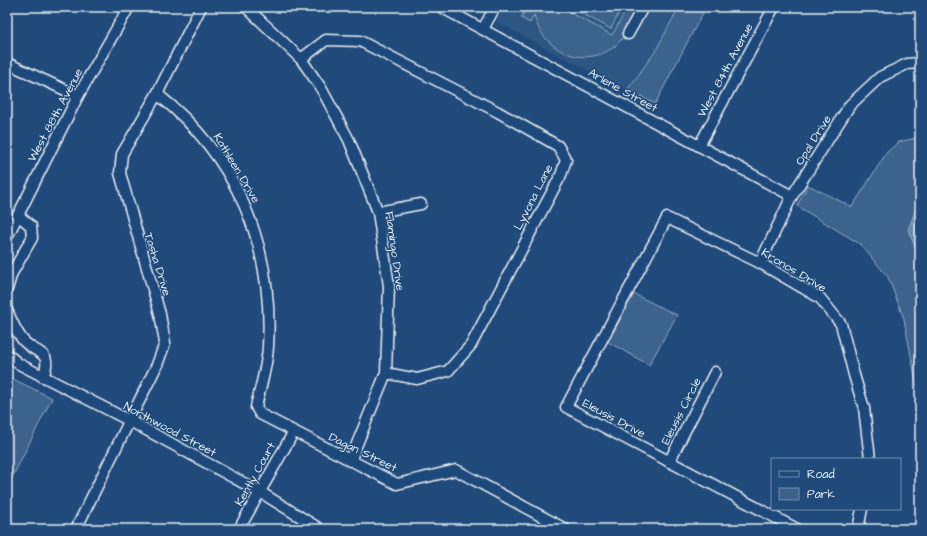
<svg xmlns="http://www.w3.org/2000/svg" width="927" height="536" viewBox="0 0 927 536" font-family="'Architects Daughter',sans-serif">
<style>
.built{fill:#2e5683}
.green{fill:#3c628c;stroke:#92aac2}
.water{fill:#6685a7;stroke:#9ab0c7}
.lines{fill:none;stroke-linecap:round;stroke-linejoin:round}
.minor-casing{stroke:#e8f1f8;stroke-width:13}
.minor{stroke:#1f4a7a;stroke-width:10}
.labels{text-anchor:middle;stroke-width:3;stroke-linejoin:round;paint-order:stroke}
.street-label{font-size:12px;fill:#e8f1f8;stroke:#1f4a7a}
</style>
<rect width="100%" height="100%" fill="#1f4a7a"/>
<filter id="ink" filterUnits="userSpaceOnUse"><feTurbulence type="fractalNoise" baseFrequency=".025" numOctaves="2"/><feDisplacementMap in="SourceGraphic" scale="8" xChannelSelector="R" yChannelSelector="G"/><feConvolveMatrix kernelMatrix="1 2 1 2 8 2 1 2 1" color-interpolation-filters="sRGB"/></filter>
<g filter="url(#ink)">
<polygon class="built" points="468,7 703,7 652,104"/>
<g class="green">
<path d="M 527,7 L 560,7 L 612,35 L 628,7 L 640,7 C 633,20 627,36 615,46 C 585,70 542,51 534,15 L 530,23 L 521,18 Z"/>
<polygon points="570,7 622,7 611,29"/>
<polygon points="679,7 706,7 655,104 628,89 655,52"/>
<polygon points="920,137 920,403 904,319 888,277 860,244 797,206 808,185 852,207 887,152 899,142"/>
<polygon points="634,294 677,315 649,365 608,342"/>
<polygon points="7,376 52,398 7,488"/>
</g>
<polygon class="water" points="920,198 920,258 908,230"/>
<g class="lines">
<defs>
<g id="minor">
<polyline points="246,7 301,59 321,88 349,140 378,212 389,286 386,373 350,461"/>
<polyline points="441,7 792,196"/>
<polyline points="483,29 495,7"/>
<polyline points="628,34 643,7"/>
<polyline points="301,59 326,40 360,41 498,112 558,146 566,160 561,175 471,345 448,371 417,379 386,373"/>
<polyline points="7,63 78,96"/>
<path d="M 157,94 C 237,156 274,247 268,347 C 267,367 260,388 256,407 L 260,414 L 397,484 L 456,470 L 565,529"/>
<polyline points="699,146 774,7"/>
<polyline points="378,212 421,204"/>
<polyline points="7,237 78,96 129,7"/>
<polyline points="760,263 792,196 850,105 880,77 907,64 920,63"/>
<polyline points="7,289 12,273 32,238 31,226 18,215"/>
<path d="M 7,310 C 11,320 15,330 22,339 C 35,356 54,348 43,377"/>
<polyline points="7,354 19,364 130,421 260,492 320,529"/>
<polyline points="669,462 715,372"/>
<polyline points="76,529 157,365 165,343 160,314 120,173 122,154 157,94 201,7"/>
<polyline points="239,529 293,433"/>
<polyline points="797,529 566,407 667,218 760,263 820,298 841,324 854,375 864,408 870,459"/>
<polyline points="858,529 862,509"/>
</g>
</defs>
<use href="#minor" class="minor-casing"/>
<use href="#minor" class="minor"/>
</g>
</g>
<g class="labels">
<g class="street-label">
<text transform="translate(725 70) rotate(-62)" y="4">West 84th Avenue</text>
<text transform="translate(623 90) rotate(29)" y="4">Arlene Street</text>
<text transform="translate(55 115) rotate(-62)" y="4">West 88th Avenue</text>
<text transform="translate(813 140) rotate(-58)" y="4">Opal Drive</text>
<text transform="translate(237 168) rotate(59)" y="4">Kathleen Drive</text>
<text transform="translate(533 197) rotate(-63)" y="4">Lyvona Lane</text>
<text transform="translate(395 251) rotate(82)" y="4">Flamingo Drive</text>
<text transform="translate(158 264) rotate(73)" y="4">Tasha Drive</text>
<text transform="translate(794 270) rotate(31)" y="4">Kronos Drive</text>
<text transform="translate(681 411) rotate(-63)" y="4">Eleusis Circle</text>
<text transform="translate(614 418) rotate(28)" y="4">Eleusis Drive</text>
<text transform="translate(170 429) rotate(28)" y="4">Northwood Street</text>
<text transform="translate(363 452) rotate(26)" y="4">Dagan Street</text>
<text transform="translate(255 474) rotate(-61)" y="4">Kently Court</text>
</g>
</g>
<rect width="927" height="536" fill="none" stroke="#1f4a7a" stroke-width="24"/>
<rect x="12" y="12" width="903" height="512" fill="none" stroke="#e8f1f8" stroke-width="1.5" filter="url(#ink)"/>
<rect x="771" y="458" width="130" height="52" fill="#1f4a7a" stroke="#6f8dac"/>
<rect x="779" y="471" width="20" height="6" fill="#1f4a7a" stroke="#6f8dac"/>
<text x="807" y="478" font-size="12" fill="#e8f1f8">Road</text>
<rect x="779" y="488" width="20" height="12" fill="#3c628c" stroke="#6f8dac"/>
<text x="807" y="498" font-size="12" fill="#e8f1f8">Park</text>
</svg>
